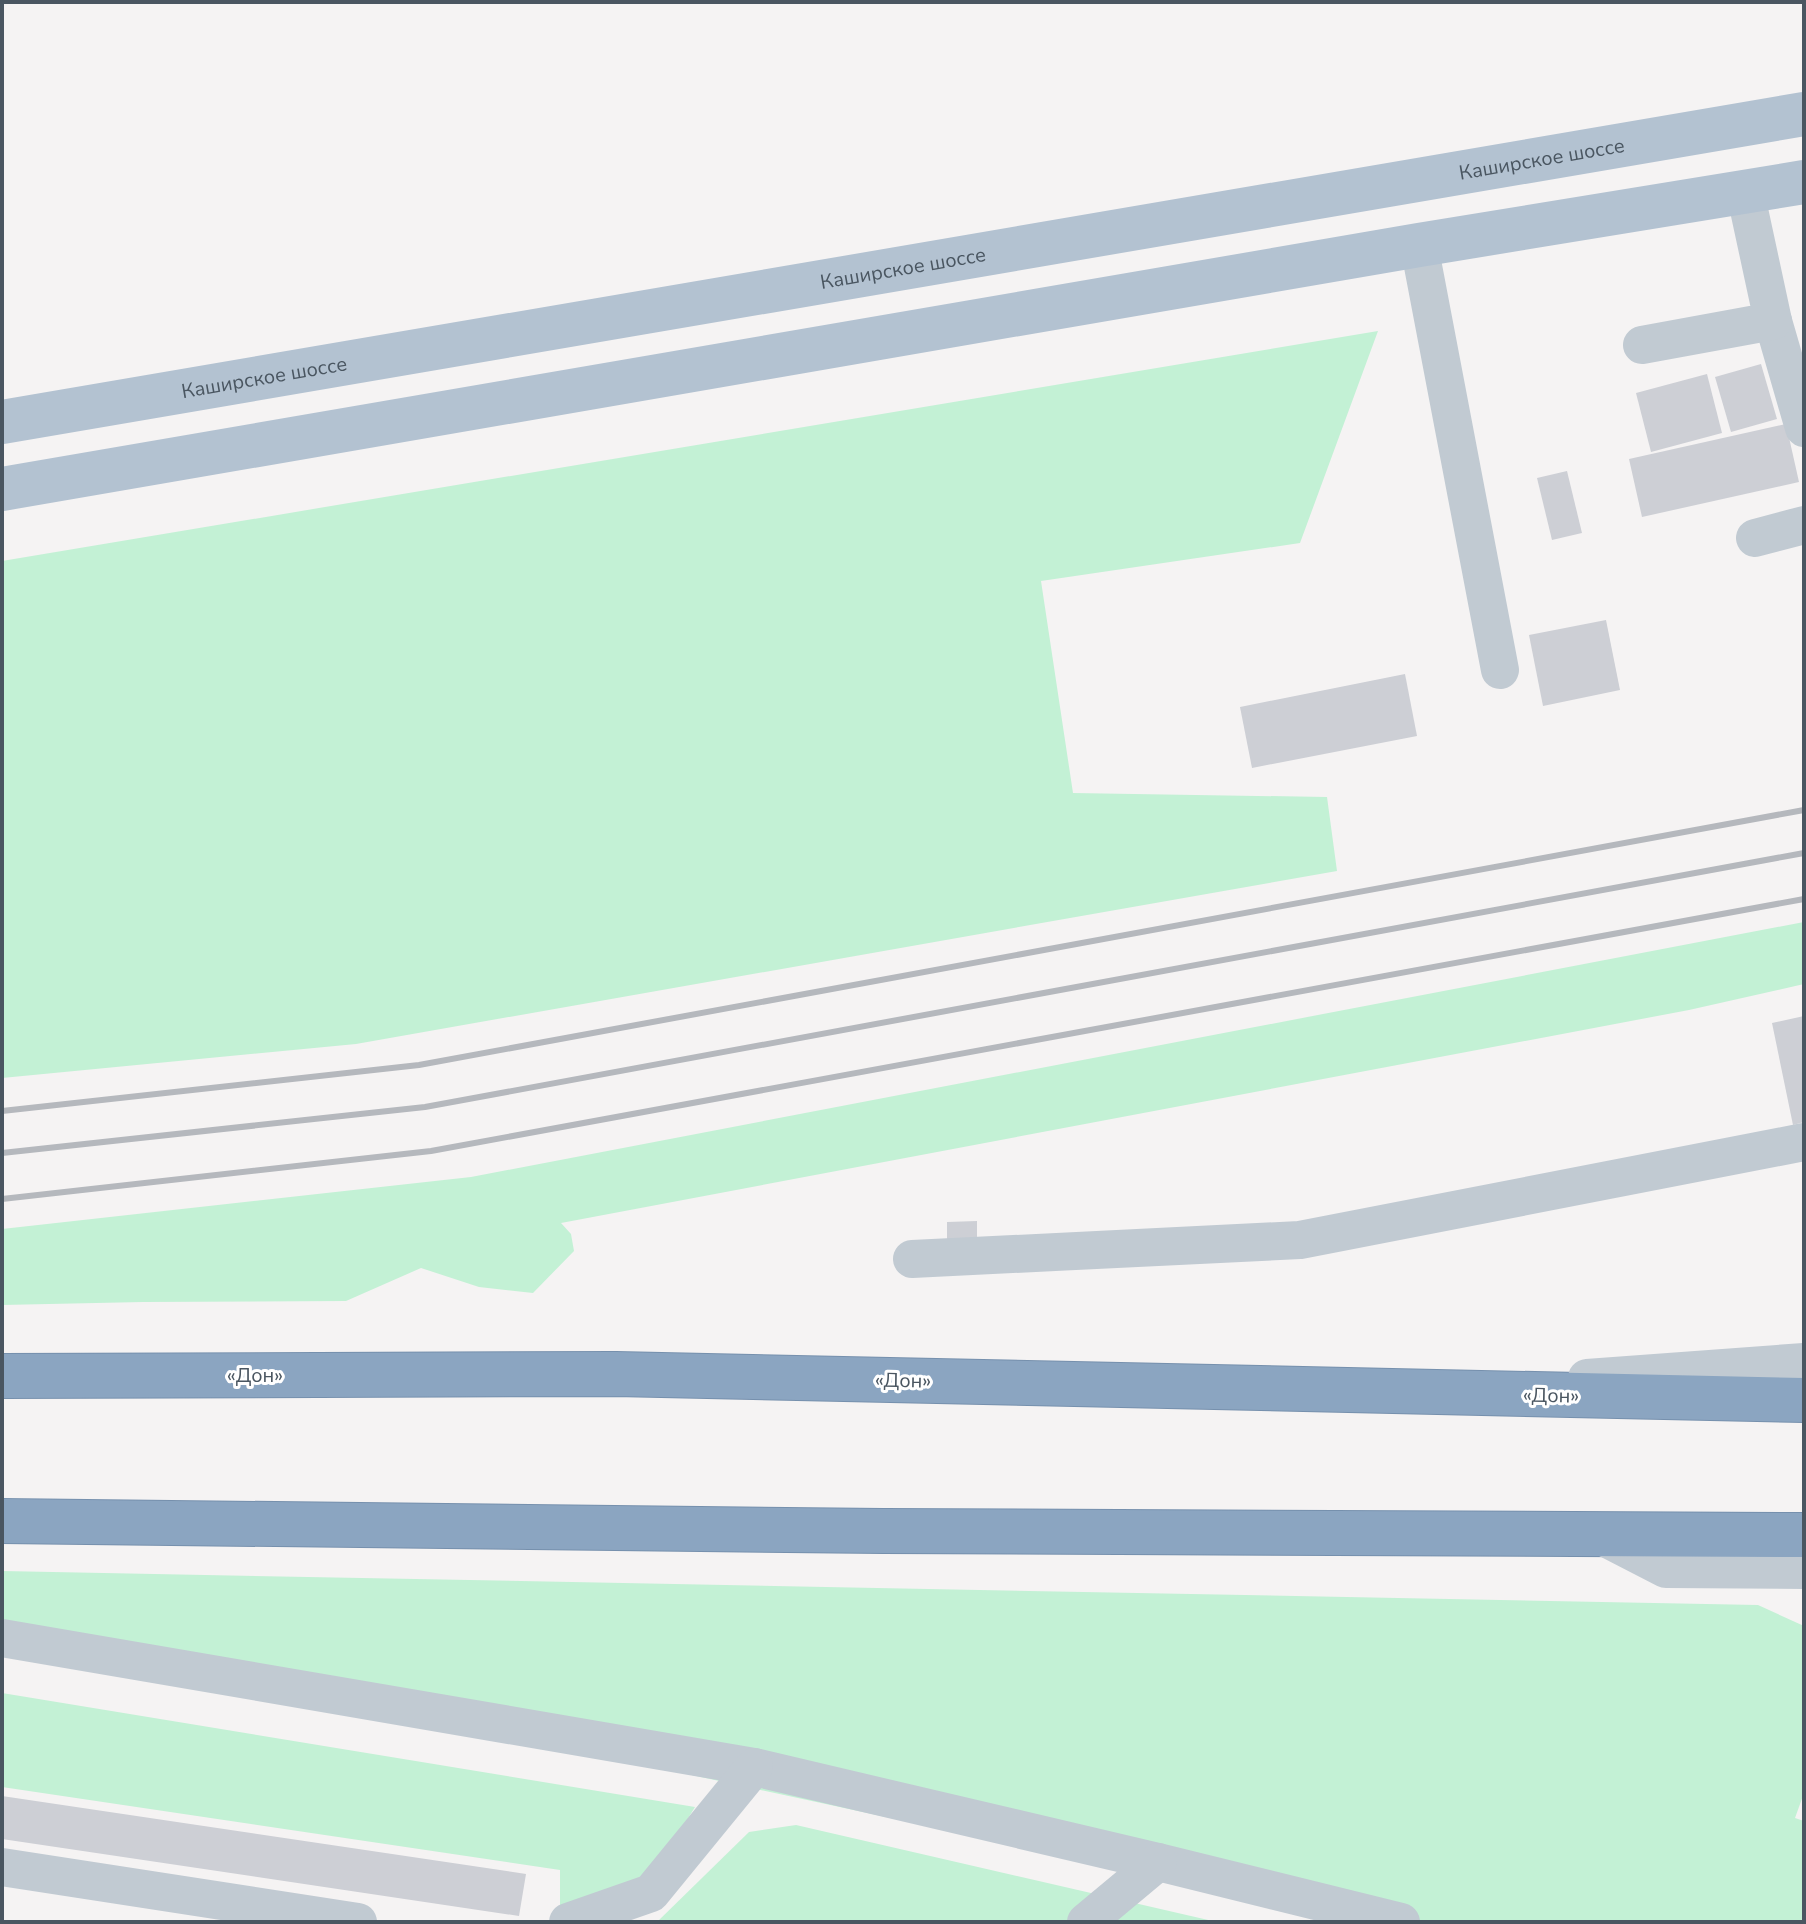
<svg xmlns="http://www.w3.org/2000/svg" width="1806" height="1924" viewBox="0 0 1806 1924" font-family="'Nunito Sans',sans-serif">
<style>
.green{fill:#c3f1d5}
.building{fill:#cdcfd5}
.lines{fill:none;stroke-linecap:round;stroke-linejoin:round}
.highway-casing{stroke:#7690ad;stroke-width:46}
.minor{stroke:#c1cad2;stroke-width:38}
.major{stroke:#b3c2d1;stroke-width:44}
.highway{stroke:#8ba5c1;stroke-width:44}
.rail{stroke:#b5b8bd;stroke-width:6}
.labels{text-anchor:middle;stroke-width:6;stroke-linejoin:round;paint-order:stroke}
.street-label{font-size:20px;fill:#4a5661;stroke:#fff}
</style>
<rect width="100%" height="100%" fill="#f5f3f3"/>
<g class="green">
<polygon points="1378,331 1300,543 1041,581 1073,793 1327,797 1337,871 356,1044 2,1078 2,561"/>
<polygon points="1804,922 1804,984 1689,1010 561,1223 571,1234 574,1251 533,1293 479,1287 421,1268 346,1301 143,1302 2,1305 2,1229 471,1177"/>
<polygon points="2,1571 1758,1605 1804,1626 1804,1793 1795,1818 1804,1821 1804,1922 1372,1922 2,1626"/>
<polygon points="2,1693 695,1807 648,1883 560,1917 560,1870 2,1787"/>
<polygon points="796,1825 1217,1922 657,1922 749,1832"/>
</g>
<g class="building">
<polygon points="1761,364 1777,419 1731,432 1715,377"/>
<polygon points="1707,374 1722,433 1651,452 1636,393"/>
<polygon points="1786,424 1799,482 1642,517 1629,459"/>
<polygon points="1567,471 1582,533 1552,540 1537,478"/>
<polygon points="1606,620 1620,690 1543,706 1529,635"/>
<polygon points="1405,674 1417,736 1252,768 1240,707"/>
<polygon points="1804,1016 1804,1122 1793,1125 1772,1023"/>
<polygon points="977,1221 977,1243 947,1243 947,1222"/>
<polygon points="2,1796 526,1874 519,1916 2,1839"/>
</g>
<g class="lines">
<defs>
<g id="highway">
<polyline points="2,1376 616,1374 1804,1400"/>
<polyline points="2,1521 883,1531 1804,1535"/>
</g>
</defs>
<use href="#highway" class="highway-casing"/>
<g class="minor">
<polyline points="1419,245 1500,670"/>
<polyline points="1773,321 1804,428"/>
<polyline points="1642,345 1773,321 1745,191"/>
<polyline points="1755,538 1804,525"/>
<polyline points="912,1259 1300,1240 1804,1142"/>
<polyline points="1587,1378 1804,1362"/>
<polyline points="1600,1535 1666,1569 1804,1570"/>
<polyline points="2,1638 754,1767 1158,1862 1401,1922"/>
<polyline points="2,1867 358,1922"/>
<polyline points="568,1922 651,1893 754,1767"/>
<polyline points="1086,1922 1158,1862"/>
</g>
<g class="major">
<path id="s1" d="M 2,422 L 1804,114"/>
<polyline points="2,489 1419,245 1804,182"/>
</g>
<use href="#highway" class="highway"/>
<g class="rail">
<polyline points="2,1111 419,1065 1804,810"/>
<polyline points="2,1153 425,1107 1804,853"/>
<polyline points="2,1199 431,1151 1804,899"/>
</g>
</g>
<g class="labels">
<g class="street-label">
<text dy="7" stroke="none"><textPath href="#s1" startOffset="1562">Каширское шоссе</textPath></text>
<text dy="7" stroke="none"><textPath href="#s1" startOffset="914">Каширское шоссе</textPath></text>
<text dy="7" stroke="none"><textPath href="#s1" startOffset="266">Каширское шоссе</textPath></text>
<text x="255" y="1382">«Дон»</text>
<text transform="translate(903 1380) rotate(1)" y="7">«Дон»</text>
<text transform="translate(1551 1395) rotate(1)" y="7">«Дон»</text>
</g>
</g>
<rect width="1806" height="1924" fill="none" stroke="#4a5661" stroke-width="8"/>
</svg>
